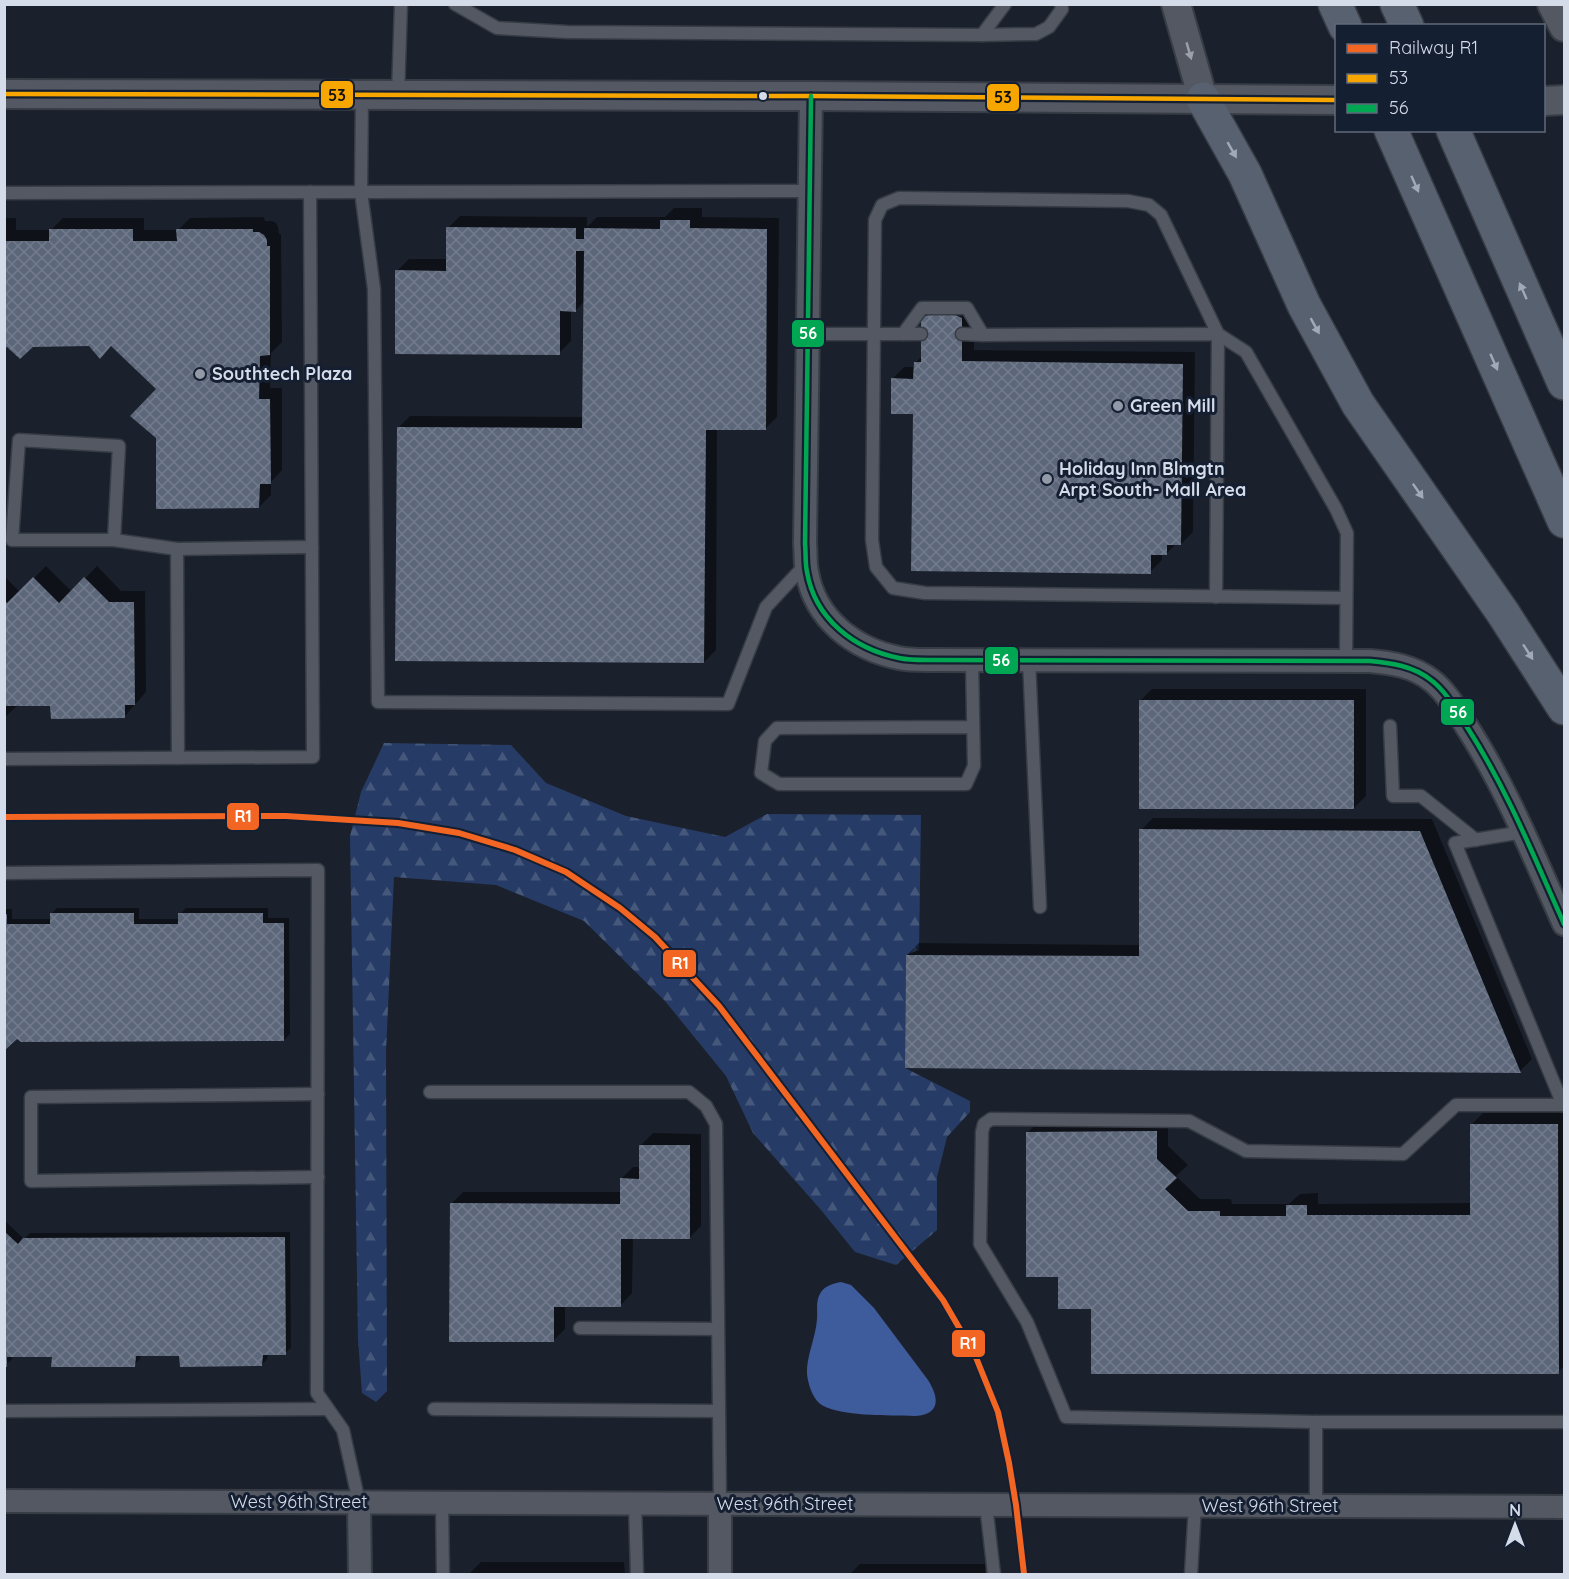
<svg xmlns="http://www.w3.org/2000/svg" width="1569" height="1579" viewBox="0 0 1569 1579" font-family="Quicksand,sans-serif">
<style>
.forest{fill:url(#forest-firs)}
.water{fill:#3e5c9b}
.shadow{fill:#0007}
.building{fill:url(#building-cross-hatch)}
.lines{fill:none;stroke-linecap:round;stroke-linejoin:round}
.service-casing{stroke:#373c45;stroke-width:15}
.minor-casing{stroke:#373c45;stroke-width:26}
.tertiary-casing{stroke:#373c45;stroke-width:32}
.motorway-casing{stroke:#373c45;stroke-width:36}
.service{stroke:#535862;stroke-width:12}
.minor{stroke:#535862;stroke-width:22}
.tertiary{stroke:#535862;stroke-width:28}
.motorway{stroke:#58616f;stroke-width:33}
.bus-1-casing{stroke:#151f32;stroke-width:9}
.bus-2-casing{stroke:#151f32;stroke-width:9}
.bus-1{stroke:#f7a600;stroke-width:4.5}
.bus-2{stroke:#00a651;stroke-width:4.5}
.rail-1-casing{stroke:#151f32;stroke-width:10}
.rail-1{stroke:#f26522;stroke-width:6}
.oneway{fill:#9aa0ac}
.oneway2{fill:#a2aab8}
.bus-dot{fill:#d4dbe9;stroke:#151f32;stroke-width:2}
.poi-dot{fill:#939aa7;stroke:#151f32;stroke-width:2}
.labels{text-anchor:middle;stroke-width:6;stroke-linejoin:round;paint-order:stroke}
.poi-label{font-size:18px;font-weight:bold;fill:#d4dbe9;stroke:#151f32;text-anchor:start}
.street-label{font-size:18px;fill:#d4dbe9;stroke:#151f32}
.line-badge{stroke:#151f32;stroke-width:2}
.badge-label{font-size:16px;text-anchor:middle;font-weight:bold;fill:#fff}
.pale-badge-label{font-size:16px;text-anchor:middle;font-weight:bold;fill:#111}
</style>
<defs>
<pattern id="forest-firs" width="22" height="20" patternUnits="userSpaceOnUse" patternTransform="scale(1.5)"><rect width="22" height="20" fill="#263b65"/><path d="M5 1l3.5 6h-7zM16 11l3.5 6h-7z" fill="#45577b"/></pattern>
<pattern id="building-cross-hatch" width="8" height="8" patternUnits="userSpaceOnUse" patternTransform="scale(1.5)"><rect width="8" height="8" fill="#5d677a"/><path d="M0 0l8 8M0 8l8-8" fill="none" stroke="#737c8d"/></pattern>
</defs>
<rect width="100%" height="100%" fill="#1b212c"/>
<polygon class="forest" points="384,743 511,745 546,783 626,816 725,837 767,814 921,815 919,950 906,955 905,1068 970,1101 970,1112 947,1137 937,1177 937,1230 896,1265 855,1252 821,1210 753,1133 726,1076 665,1001 584,921 496,885 394,877 386,1052 387,1391 376,1402 362,1393 358,1339 350,836 361,792"/>
<path class="water" d="M 841,1282 L 851,1285 L 874,1308 L 928,1380 C 940,1399 940,1415 914,1416 C 892,1415 835,1417 819,1403 C 812,1396 808,1384 807,1374 C 806,1357 816,1337 817,1319 C 818,1310 815,1301 821,1292 C 825,1286 834,1283 841,1282 Z"/>
<g class="shadow">
<polygon points="674,208 702,208 702,217 779,218 777,417 765,429 717,428 716,650 704,662 398,428 410,416 584,417 585,301 576,310 571,310 571,341 559,353 397,271 409,259 447,259 448,228 460,216 587,217 587,227 597,217 665,217"/>
<polygon points="264,217 265,221 272,221 276,223 278,227 279,234 281,234 282,342 271,353 270,388 282,388 282,470 271,482 271,495 259,507 158,389 112,345 100,357 90,345 7,344 4,347 4,218 16,218 16,230 51,230 63,218 144,218 144,230 178,230 190,218"/>
<polygon points="950,302 966,302 974,306 974,350 1195,352 1193,532 1181,544 1176,544 1166,554 1162,554 1162,560 1150,572 915,412 892,379 904,367 915,367 915,363 922,356 922,318 935,306"/>
<polygon points="46,566 72,592 97,566 121,591 145,591 146,692 124,717 52,705 18,705 4,718 4,576 20,592"/>
<polygon points="1152,689 1366,689 1366,796 1354,808 1140,701"/>
<polygon points="1153,818 1432,819 1532,1059 1520,1071 907,955 919,943 1140,945 1141,830"/>
<polygon points="57,908 139,908 139,919 180,919 180,914 186,908 268,908 268,918 289,918 290,1034 284,1040 17,1037 4,1049 4,909 12,909 12,919 51,919 51,914"/>
<polygon points="1483,1113 1564,1113 1564,1366 1558,1372 1092,1308 1060,1275 1028,1132 1040,1120 1168,1120 1168,1146 1188,1165 1176,1176 1200,1199 1231,1199 1232,1204 1289,1204 1300,1194 1318,1193 1318,1204 1471,1203 1471,1125"/>
<polygon points="653,1133 701,1134 701,1226 689,1238 633,1238 632,1293 620,1306 565,1306 565,1329 553,1341 451,1204 463,1192 621,1192 621,1179 633,1167 641,1167 641,1145"/>
<polygon points="4,1220 24,1239 30,1233 290,1232 291,1348 285,1353 268,1354 267,1359 262,1365 181,1354 140,1355 140,1359 134,1365 53,1356 12,1356 12,1360 4,1365"/>
<polygon points="481,1562 624,1562 625,1574 469,1574"/>
<polygon points="860,1564 985,1564 985,1574 850,1574"/>
</g>
<g class="building">
<polygon points="660,220 690,220 690,228 767,229 766,430 706,430 704,663 395,661 397,427 582,428 584,251 576,251 576,312 560,311 560,355 395,354 395,270 446,271 446,227 576,228 576,239 584,239 584,228 660,229"/>
<polygon points="49,229 133,229 133,241 177,241 176,229 253,229 253,232 259,232 264,235 267,240 267,246 270,246 270,355 260,356 259,399 270,399 271,484 260,484 259,508 156,509 156,438 130,416 156,389 111,346 100,359 89,346 33,347 20,359 7,347 4,349 4,241 49,241"/>
<polygon points="937,313 953,314 962,318 962,361 1183,364 1181,545 1167,545 1167,555 1151,555 1151,574 911,571 913,414 891,414 891,378 913,379 914,362 921,362 921,317"/>
<polygon points="33,577 59,603 84,577 109,602 134,602 135,705 125,705 125,718 51,719 50,706 4,706 4,600 7,603"/>
<rect x="1139" y="700" width="215" height="109"/>
<polygon points="1139,829 1420,831 1521,1073 905,1068 906,955 1139,956"/>
<polygon points="50,913 134,913 134,924 178,924 178,913 263,913 263,923 284,923 284,1041 21,1042 17,1039 4,1051 4,914 7,914 7,924 50,924"/>
<polygon points="1470,1124 1558,1124 1559,1374 1091,1374 1091,1309 1058,1309 1058,1277 1026,1277 1026,1132 1157,1131 1157,1159 1177,1178 1165,1189 1188,1211 1220,1211 1220,1216 1286,1216 1286,1205 1307,1205 1307,1215 1470,1215"/>
<polygon points="639,1145 690,1145 690,1239 621,1239 621,1307 554,1307 554,1342 449,1342 450,1203 620,1204 620,1178 639,1179"/>
<polygon points="4,1231 18,1244 23,1238 285,1237 286,1355 263,1355 262,1366 180,1367 179,1356 136,1356 135,1367 51,1367 52,1357 7,1357 7,1367 4,1367"/>
</g>
<g class="lines">
<defs>
<g id="service">
<polyline points="455,4 497,28 567,32 982,35 1036,34 1049,27 1062,9 1061,4"/>
<polyline points="982,35 1005,4"/>
<polyline points="398,95 401,4"/>
<polyline points="4,193 361,192 362,95"/>
<polyline points="808,334 903,334 922,308 967,308 983,335 1218,334 1216,597"/>
<polyline points="903,334 921,334"/>
<polyline points="962,334 983,335"/>
<polyline points="114,540 119,446 19,440 12,540 114,540 177,549 312,547"/>
<polyline points="177,549 178,758"/>
<polyline points="806,564 766,607 728,704 378,702 374,289 361,192 809,191"/>
<polyline points="972,660 974,766 966,784 779,784 761,773 765,741 777,728 973,727"/>
<polyline points="1029,660 1040,907"/>
<polyline points="1346,660 1347,533 1336,509 1246,352 1218,334 1161,215 1149,205 1128,201 899,198 882,205 875,220 872,540 876,567 893,588 925,593 1346,598"/>
<polyline points="1390,726 1393,796 1421,796 1476,840"/>
<polyline points="4,759 313,757 310,192"/>
<polyline points="1523,832 1455,843 1563,1105"/>
<polyline points="4,873 318,870 317,1393 343,1430 359,1502"/>
<polyline points="430,1092 689,1092 706,1106 716,1124 720,1504"/>
<polyline points="318,1177 31,1181 31,1097 318,1094"/>
<polyline points="580,1328 718,1329"/>
<polyline points="434,1409 719,1411"/>
<polyline points="4,1411 328,1409"/>
<polyline points="1316,1422 1066,1417 1027,1322 980,1244 982,1132 984,1124 991,1119 1189,1121 1246,1151 1403,1154 1456,1105 1564,1105"/>
<polyline points="442,1502 443,1574"/>
<polyline points="635,1503 637,1574"/>
<polyline points="986,1505 994,1574"/>
<polyline points="1316,1506 1316,1422 1564,1422"/>
<polyline points="1191,1574 1195,1506"/>
</g>
<g id="minor">
<path d="M 811,96 L 805,544 C 806,553 805,563 807,572 C 815,619 854,649 899,658 C 908,660 918,660 927,660 L 1370,661 C 1392,663 1413,666 1431,680 C 1446,691 1457,711 1467,727 C 1507,789 1534,857 1564,924"/>
<polyline points="4,1501 1564,1507"/>
<polyline points="359,1502 360,1574"/>
<polyline points="720,1574 720,1504"/>
</g>
<g id="tertiary">
<polyline points="1176,4 1203,99"/>
<polyline points="1552,4 1564,27"/>
<polyline points="4,94 811,96 1336,100"/>
<polyline points="1544,101 1564,100"/>
</g>
<g id="motorway">
<polyline points="1335,4 1345,26"/>
<polyline points="1397,4 1407,26"/>
<polyline points="1203,99 1245,174 1304,305 1358,404 1503,613 1564,708"/>
<polyline points="1391,130 1564,521"/>
<polyline points="1453,130 1564,383"/>
</g>
</defs>
<use href="#service" class="service-casing"/>
<use href="#minor" class="minor-casing"/>
<use href="#tertiary" class="tertiary-casing"/>
<use href="#motorway" class="motorway-casing"/>
<use href="#service" class="service"/>
<use href="#minor" class="minor"/>
<use href="#tertiary" class="tertiary"/>
<use href="#motorway" class="motorway"/>
<defs>
<polyline id="bus-1" points="4,94 811,96 1336,100"/>
<path id="bus-2" d="M 811,96 L 805,544 C 806,553 805,563 807,572 C 815,619 854,649 899,658 C 908,660 918,660 927,660 L 1370,661 C 1392,663 1413,666 1431,680 C 1446,691 1457,711 1467,727 C 1507,789 1534,857 1564,924"/>
</defs>
<use href="#bus-1" class="bus-1-casing"/>
<use href="#bus-2" class="bus-2-casing"/>
<use href="#bus-1" class="bus-1"/>
<use href="#bus-2" class="bus-2"/>
<defs>
<polyline id="rail-1" points="4,817 286,816 398,823 459,833 515,850 566,872 620,908 655,937 719,1006 943,1300 975,1355 998,1412 1009,1463 1016,1505 1024,1574"/>
</defs>
<use href="#rail-1" class="rail-1-casing"/>
<use href="#rail-1" class="rail-1"/>
</g>
<defs><path id="oneway-solid" d="M-6-.8H1V-3.2L6.5 0L1 3.2V.8H-6Z" transform="scale(1.5)"/></defs>
<use class="oneway" href="#oneway-solid" transform="translate(1189 51) rotate(74)"/>
<g class="oneway2">
<use href="#oneway-solid" transform="translate(1232 150) rotate(60)"/>
<use href="#oneway-solid" transform="translate(1415 184) rotate(66)"/>
<use href="#oneway-solid" transform="translate(1523 291) rotate(-114)"/>
<use href="#oneway-solid" transform="translate(1315 326) rotate(61)"/>
<use href="#oneway-solid" transform="translate(1494 362) rotate(66)"/>
<use href="#oneway-solid" transform="translate(1418 491) rotate(55)"/>
<use href="#oneway-solid" transform="translate(1528 652) rotate(57)"/>
</g>
<circle class="bus-dot" cx="763" cy="96" r="5"/>
<g class="poi-dot">
<circle cx="200" cy="374" r="6"/>
<circle cx="1118" cy="406" r="6"/>
<circle cx="1047" cy="479" r="6"/>
</g>
<g class="labels">
<g class="poi-label">
<text x="212" y="380">Southtech Plaza</text>
<text x="1130" y="412">Green Mill</text>
<text x="1059" y="475">Holiday Inn Blmgtn<tspan x="1059" dy="21">Arpt South- Mall Area</tspan></text>
</g>
<g class="street-label">
<text x="299" y="1508">West 96th Street</text>
<text x="785" y="1510">West 96th Street</text>
<text x="1270" y="1512">West 96th Street</text>
</g>
</g>
<g class="line-badge">
<rect x="320" y="80" width="34" height="29" rx="6" fill="#f7a600"/>
<rect x="986" y="83" width="34" height="29" rx="6" fill="#f7a600"/>
<rect x="791" y="319" width="34" height="29" rx="6" fill="#00a651"/>
<rect x="984" y="646" width="35" height="29" rx="6" fill="#00a651"/>
<rect x="1440" y="698" width="35" height="28" rx="6" fill="#00a651"/>
<rect x="226" y="802" width="34" height="29" rx="6" fill="#f26522"/>
<rect x="662" y="949" width="35" height="29" rx="6" fill="#f26522"/>
<rect x="951" y="1329" width="35" height="29" rx="6" fill="#f26522"/>
</g>
<g class="badge-label">
<text x="808" y="339">56</text>
<text x="1001" y="666">56</text>
<text x="1458" y="718">56</text>
<text x="243" y="822">R1</text>
<text x="680" y="969">R1</text>
<text x="968" y="1349">R1</text>
</g>
<g class="pale-badge-label">
<text x="337" y="101">53</text>
<text x="1003" y="103">53</text>
</g>
<rect width="1569" height="1579" fill="none" stroke="#d4dbe9" stroke-width="12"/>
<rect x="1335" y="24" width="210" height="108" fill="#151f32" stroke="#616a7b" stroke-width="1.5"/>
<rect x="1347" y="44" width="30" height="9" fill="#f26522" stroke="#616a7b" stroke-width="1.5"/>
<text x="1389" y="54" font-size="18" fill="#d4dbe9">Railway R1</text>
<rect x="1347" y="74" width="30" height="9" fill="#f7a600" stroke="#616a7b" stroke-width="1.5"/>
<text x="1389" y="84" font-size="18" fill="#d4dbe9">53</text>
<rect x="1347" y="104" width="30" height="9" fill="#00a651" stroke="#616a7b" stroke-width="1.5"/>
<text x="1389" y="114" font-size="18" fill="#d4dbe9">56</text>
<g transform="translate(1515 1525)" stroke="#151f32" stroke-width="4.5" paint-order="stroke">
<path d="M0-4.5L10 22L0 15L-10 22Z" fill="#d4dbe9"/>
<text y="-9" font-size="16" font-weight="bold" text-anchor="middle" fill="#d4dbe9">N</text>
</g>
</svg>
